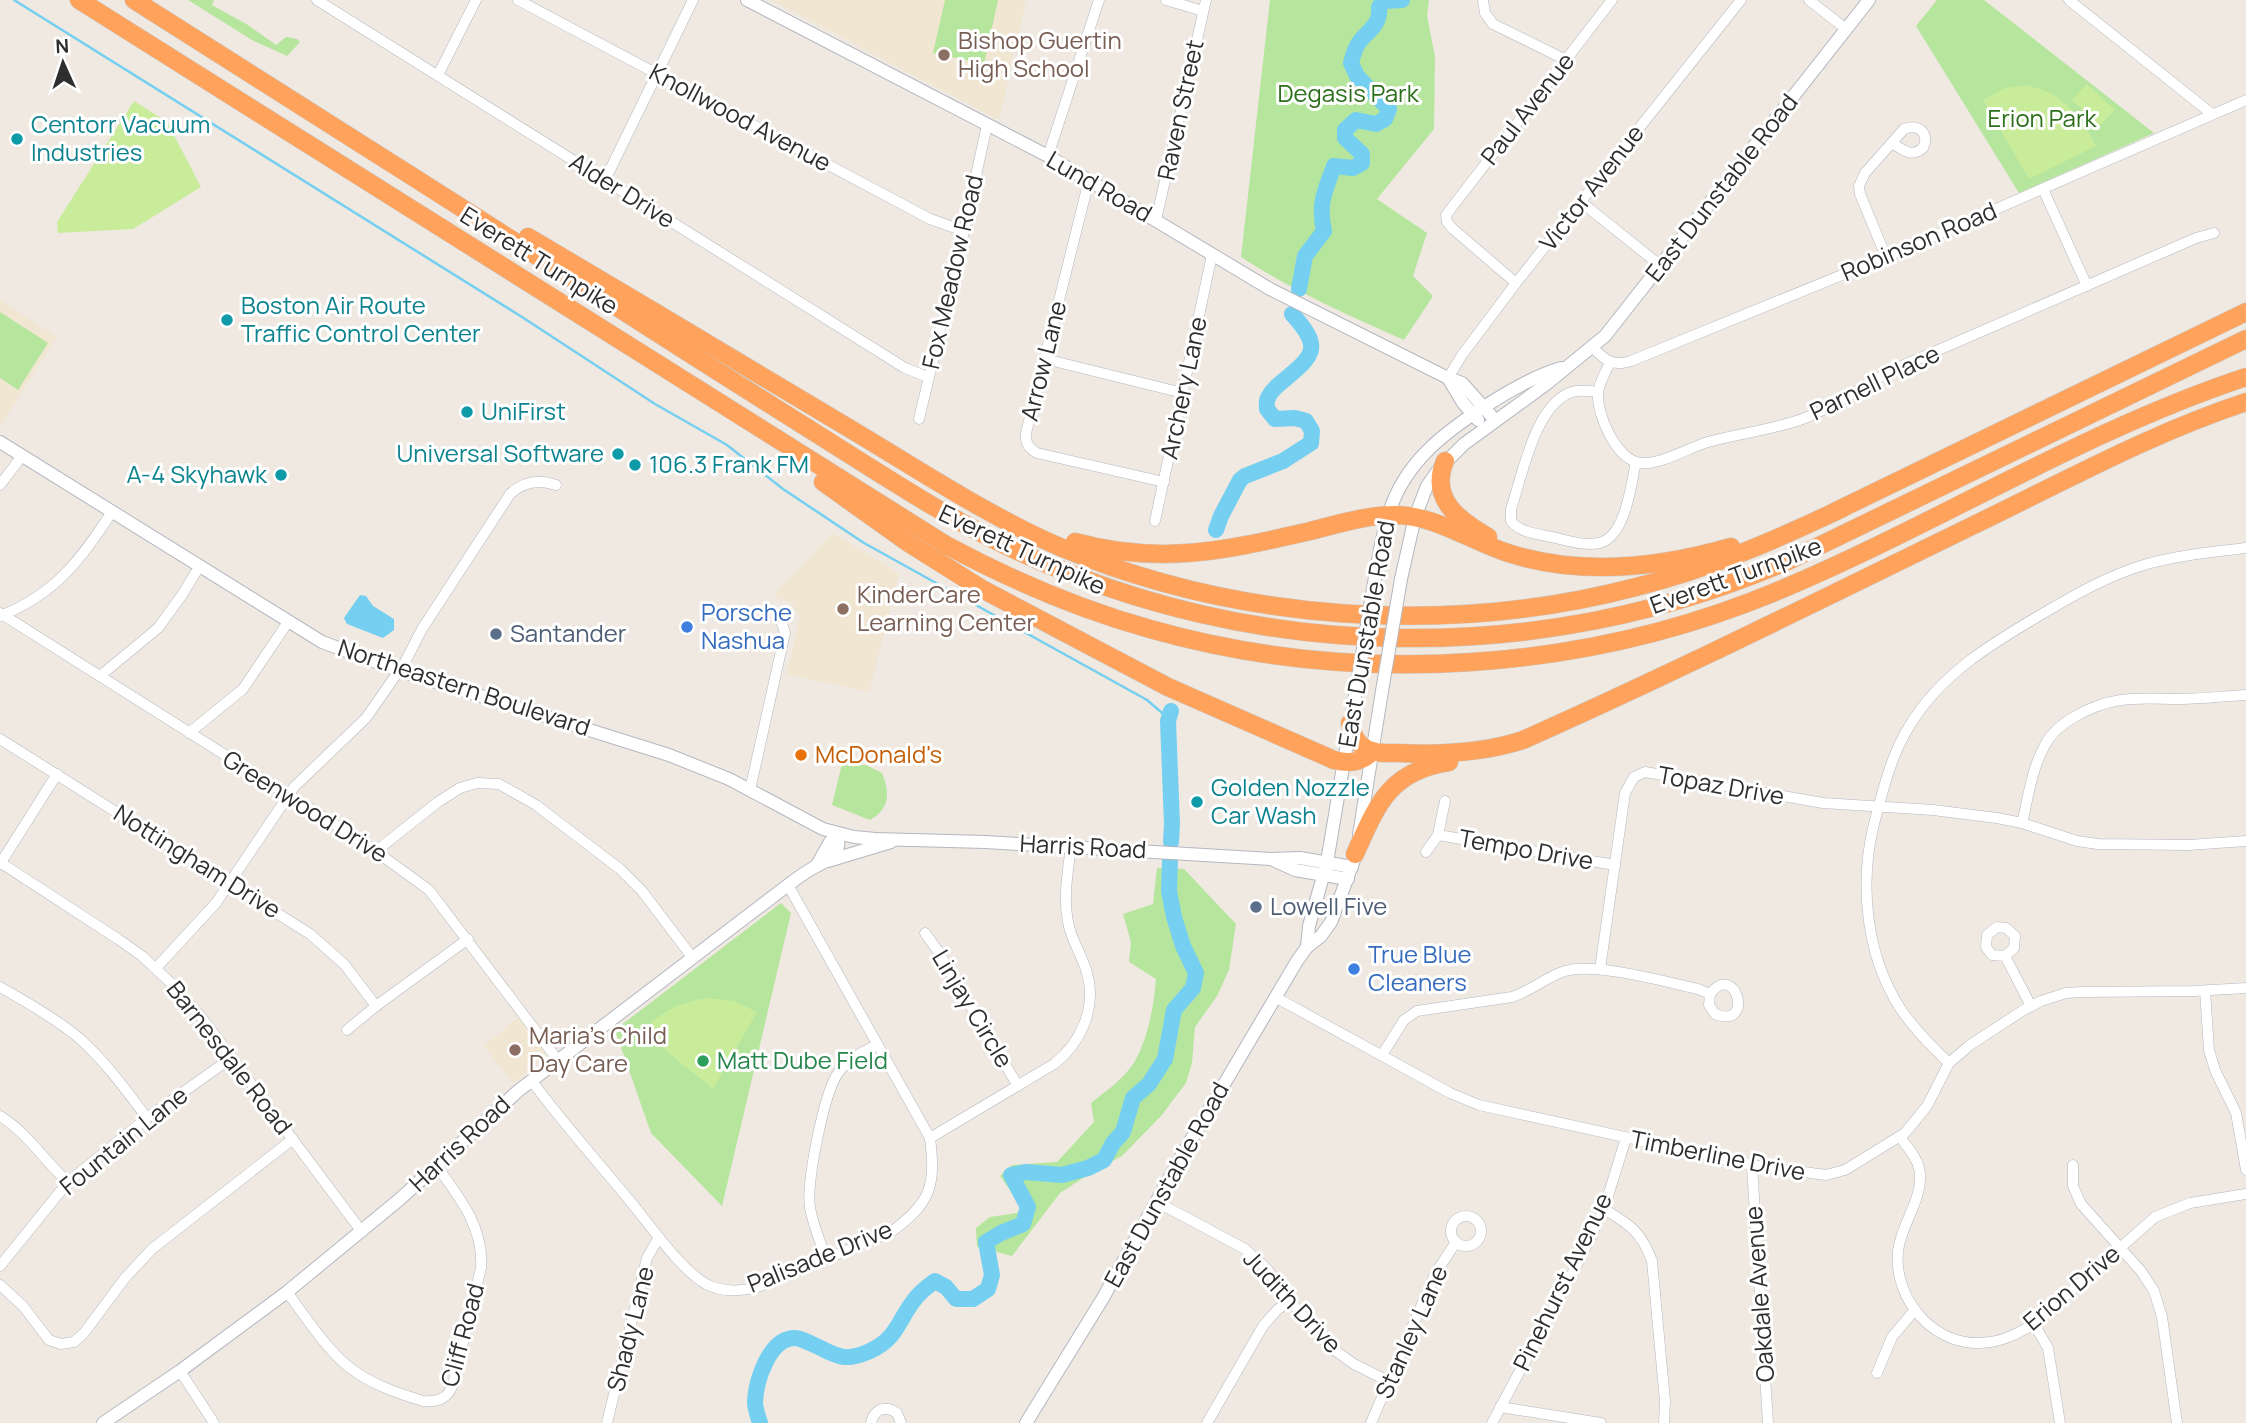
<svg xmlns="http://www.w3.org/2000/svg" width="2246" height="1423" viewBox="0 0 2246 1423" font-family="Manrope,sans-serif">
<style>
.education{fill:#f0e6d1}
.green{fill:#b6e59e}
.pitch{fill:#c9ec9a}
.water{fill:#75cff0}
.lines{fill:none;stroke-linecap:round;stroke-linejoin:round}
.stream{stroke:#75cff0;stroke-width:2.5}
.river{stroke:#75cff0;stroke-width:16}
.minor-casing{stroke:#b4b7c1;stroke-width:11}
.tertiary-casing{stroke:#b4b7c1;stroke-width:14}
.motorway-casing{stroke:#c9c9c9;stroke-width:19}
.minor{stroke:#fff;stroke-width:10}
.tertiary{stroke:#fff;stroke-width:12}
.motorway{stroke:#ffa35c;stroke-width:18}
.tertiary-bridge-casing{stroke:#b4b7c1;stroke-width:14;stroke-linecap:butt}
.tertiary-bridge{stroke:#fff;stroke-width:12}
.education-dot{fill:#8d6e63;stroke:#fff;stroke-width:2.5}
.culture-dot{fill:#0f9aa8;stroke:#fff;stroke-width:2.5}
.shop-dot{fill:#3f7fe0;stroke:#fff;stroke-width:2.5}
.service-dot{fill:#5c6f8a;stroke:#fff;stroke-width:2.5}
.food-dot{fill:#e8710a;stroke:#fff;stroke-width:2.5}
.leisure-dot{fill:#2e9e5b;stroke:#fff;stroke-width:2.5}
.labels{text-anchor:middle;stroke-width:6;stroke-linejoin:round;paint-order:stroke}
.education-label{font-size:24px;fill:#785e54;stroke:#fff;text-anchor:start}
.park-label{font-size:24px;fill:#2c6e1b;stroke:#fff}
.street-label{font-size:24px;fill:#2e2e2e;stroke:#fff}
.culture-label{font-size:24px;fill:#0d838f;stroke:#fff;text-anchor:start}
.shop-label{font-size:24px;fill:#366cbe;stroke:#fff;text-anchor:start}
.service-label{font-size:24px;fill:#4e5e75;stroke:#fff;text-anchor:start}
.food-label{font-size:24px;fill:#c56008;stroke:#fff;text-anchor:start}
.leisure-label{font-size:24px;fill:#27864d;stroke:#fff;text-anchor:start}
</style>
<rect width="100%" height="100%" fill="#efe9e1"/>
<g class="education">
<polygon points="771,0 1026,0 999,120"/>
<polygon points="0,300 57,337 0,426"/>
<polygon points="833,533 899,574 869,692 787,674 800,616 791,602 774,597 777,591"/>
<polygon points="518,1017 546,1055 513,1083 484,1046"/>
</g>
<g class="green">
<polygon points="188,0 214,0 212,5 248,25 276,45 286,37 297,39 300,42 287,56 252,40"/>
<polygon points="945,0 998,0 984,64 933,53"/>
<path d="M 1270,0 L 1429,0 L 1427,16 L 1435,57 L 1434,129 L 1377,199 L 1427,233 L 1413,276 L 1433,296 L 1404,340 C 1347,315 1293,291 1241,257 Z"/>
<polygon points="1937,0 1984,0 2154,133 2019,193 1916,26"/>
<polygon points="0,312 48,343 18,390 0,378"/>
<path d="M 842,764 L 866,765 L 882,773 C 890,794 890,808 870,820 L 832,805 Z"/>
<path d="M 1157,868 L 1184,869 L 1236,924 L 1229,970 L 1217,996 L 1195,1027 L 1192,1063 L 1186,1083 L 1161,1116 L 1122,1156 L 1097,1169 L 1060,1193 L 1012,1256 L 977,1247 L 976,1228 L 990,1217 L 1017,1213 L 1022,1207 L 1000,1176 L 1012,1165 L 1057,1162 L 1094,1122 L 1091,1103 C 1106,1091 1125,1078 1135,1061 C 1148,1038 1154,1005 1156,979 L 1129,962 L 1131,942 L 1123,914 L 1153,904 Z"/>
<polygon points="781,903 791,913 722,1206 651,1133 615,1030"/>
</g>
<g class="pitch">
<polygon points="2087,84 2115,110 2100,125 2072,100"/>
<path d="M 2026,85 C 2033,87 2041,89 2048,92 C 2069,102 2086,126 2096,146 L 2029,179 L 1983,100 L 2005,88 Z"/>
<polygon points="134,101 167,122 201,187 133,229 58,233 57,222"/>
<path d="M 708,998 L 734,1001 L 757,1012 L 713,1089 L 643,1032 C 661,1011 680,1002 708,998 Z"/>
</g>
<polygon class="water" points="360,595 366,596 373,606 394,619 394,630 383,638 347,624 344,618"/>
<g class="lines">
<polyline class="stream" points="14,0 522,317 655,404 727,445 783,489 864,543 1147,700 1168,718"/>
<g class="river">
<path d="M 1299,289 L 1305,256 L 1324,231 C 1318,203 1325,191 1334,166 L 1353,168 L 1362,163 L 1362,154 L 1345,138 L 1345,130 L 1356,120 L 1376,124 L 1385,119 L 1389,109 L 1357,76 L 1351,63 C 1353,55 1355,47 1360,41 C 1369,30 1381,24 1379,7 L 1384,1 L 1402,0"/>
<path d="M 1216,530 L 1221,516 L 1240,480 L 1245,476 L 1283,461 L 1311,443 L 1312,431 L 1306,421 L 1295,418 L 1275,419 L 1267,409 C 1267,405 1266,401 1268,398 C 1270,392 1278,385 1283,381 C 1314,355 1323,348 1292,314"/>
<polyline points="1171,842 1172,824 1168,721 1171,711"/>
<path d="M 760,1423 C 758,1416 755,1409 755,1402 C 756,1381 769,1338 795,1338 C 800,1338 805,1341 810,1343 C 835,1354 842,1364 870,1351 C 898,1338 898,1320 915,1299 C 920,1292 927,1287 935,1281 L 946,1287 L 956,1299 L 973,1299 L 988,1289 L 992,1275 L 986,1242 L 1001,1233 L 1023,1224 L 1028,1207 L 1011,1175 L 1026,1172 L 1062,1175 L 1088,1168 L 1104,1160 L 1113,1143 L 1123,1132 L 1133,1098 L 1149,1084 L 1165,1059 L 1174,1010 L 1193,988 L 1196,973 L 1183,946 L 1174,917 L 1169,891 L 1170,861"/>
</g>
<defs>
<g id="minor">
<polyline points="317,0 905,368 928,377"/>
<polyline points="518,0 930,219 964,231"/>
<polyline points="1166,0 1203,11"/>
<polyline points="1483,0 1485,13 1493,24 1566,60"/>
<polyline points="1809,0 1846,29"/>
<polyline points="2069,0 2212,114"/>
<polyline points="438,75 476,0"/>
<polyline points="1048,156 1099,0"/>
<polyline points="605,180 693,0"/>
<path d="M 1089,180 L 1026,433 C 1025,442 1029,449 1037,453 L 1164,482"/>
<polyline points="2043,189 2087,286"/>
<polyline points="1581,202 1661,266"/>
<polyline points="1156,220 1206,0"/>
<path d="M 1886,257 L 1860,194 L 1859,186 L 1865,173 L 1904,129 C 1919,123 1930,134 1923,148 C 1911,158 1903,150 1892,143"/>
<polyline points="1516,283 1453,229 1447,222 1446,215 1612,0"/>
<path d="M 1593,348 C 1605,360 1613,367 1631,361 L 1886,257 L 2246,100"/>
<polyline points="1045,359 1183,393"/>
<path d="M 1610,362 C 1606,372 1600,381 1598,392 C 1596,414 1617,462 1642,463 C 1662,464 1688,448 1708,442 C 1740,433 1774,430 1805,418 C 1840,405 1870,380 1904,365 C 2001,323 2098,281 2196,238 L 2214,233"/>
<polyline points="1448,378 1462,355 1516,283 1741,0"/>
<path d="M 1598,392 C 1591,391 1583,390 1576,391 C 1536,398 1522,477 1511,509 L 1511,521 C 1521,534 1541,534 1556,538 C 1570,541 1585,546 1599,543 C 1626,537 1631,484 1636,462"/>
<polyline points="919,419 964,231 987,125"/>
<polyline points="0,485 22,456"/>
<polyline points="1155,521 1212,255"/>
<polyline points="0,613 363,842 429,890 557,1059"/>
<path d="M 0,616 C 56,594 80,560 112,512"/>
<polyline points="100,676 158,628 182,595 199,567"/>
<polyline points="189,733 243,689 288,622"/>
<polyline points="0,739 310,934 344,964 376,1006"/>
<polyline points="750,790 785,633 780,617"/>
<path d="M 2022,823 C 2028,798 2032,768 2045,745 C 2052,732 2063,723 2076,716 C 2115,694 2139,699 2181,699 C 2203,699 2224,696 2246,695"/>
<polyline points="1438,835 1615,865"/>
<polyline points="376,851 438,802 460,788 477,783 499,784 536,805 620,869 642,891 692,957"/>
<polyline points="1426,852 1438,835 1445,801"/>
<polyline points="1,863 118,939 142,956 172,984 202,1018 362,1232"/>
<polyline points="0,864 57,774"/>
<polyline points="925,933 938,951 1018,1086"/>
<polyline points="2005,956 1992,955 1986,947 1987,935 1997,927 2006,928 2015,936 2014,948 2005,956 2031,1006"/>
<path d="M 156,968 L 216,903 L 294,787 L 366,718 L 405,662 L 422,629 L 510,494 C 524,481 539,479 556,485"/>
<polyline points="1600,969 1625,793 1634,777 1645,772 1823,803 1933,810 1997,818 2022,823 2077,841 2098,844 2189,845 2246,841"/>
<path d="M 0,987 C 27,1002 55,1018 79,1038 C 105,1061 126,1090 147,1118"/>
<polyline points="2205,991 2209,1050 2215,1070 2236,1113 2246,1170"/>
<polyline points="1275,997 1450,1093 1479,1105 1752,1165 1826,1175 1845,1170 1905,1133 1927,1106 1949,1063 1970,1045 2022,1011 2041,1001 2066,993 2082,992 2194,991 2246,988"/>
<polyline points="347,1030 376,1006 468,939"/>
<path d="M 1382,1055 L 1404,1020 L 1417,1011 L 1512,997 C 1531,991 1546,977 1565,971 C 1594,962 1666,982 1698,989 L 1710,994 C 1736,960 1755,1030 1715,1014 L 1709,1005 L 1710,994"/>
<path d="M 1949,1063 C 1931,1046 1914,1029 1900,1008 C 1866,955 1859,884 1874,824 C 1883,790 1891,755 1910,725 C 1942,673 1991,644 2042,614 C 2076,594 2109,575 2147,564 C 2179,555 2213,552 2246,548"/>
<path d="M 531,1080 C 562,1122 597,1161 630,1201 C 649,1224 681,1270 706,1284 C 723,1293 741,1291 758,1287 L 891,1232 C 931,1203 936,1186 930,1138 L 788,885"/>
<path d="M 0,1116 C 29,1134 43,1160 68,1182"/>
<path d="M 1900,1137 C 1909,1149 1919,1160 1920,1174 C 1922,1201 1901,1224 1898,1251 C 1893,1301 1937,1351 1990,1342 C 2006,1340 2020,1332 2034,1324 L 2155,1217 L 2190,1203 L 2246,1194"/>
<path d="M 930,1138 L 1054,1064 C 1081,1043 1097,1007 1087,973 C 1082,955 1071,940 1068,922 C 1063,897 1068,871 1071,846"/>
<polyline points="1752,1165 1768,1423"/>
<polyline points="2073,1165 2073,1186 2081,1204 2141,1271 2154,1291 2162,1317 2177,1423"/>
<polyline points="1157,1202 1245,1249 1267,1269 1290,1301 1330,1347 1354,1364 1390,1382"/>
<path d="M 1604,1209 C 1630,1225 1641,1231 1652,1261 L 1665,1401 L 1664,1423"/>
<circle cx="1466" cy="1231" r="15"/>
<path d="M 826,1259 C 821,1243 813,1225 810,1208 C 806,1183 824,1093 838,1073 C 848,1059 862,1052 877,1045"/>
<polyline points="0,1266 68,1182 147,1118 231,1058"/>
<polyline points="0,1285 23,1306 49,1340 61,1344 74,1342 84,1333 125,1278 152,1249 293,1139"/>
<path d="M 287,1292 C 305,1316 326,1349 349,1367 C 370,1384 397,1393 423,1401 C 438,1402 448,1399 453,1384 L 481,1268 C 484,1227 459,1197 436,1165"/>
<polyline points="2034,1324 2048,1348 2060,1423"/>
<polyline points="180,1371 214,1423"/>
<polyline points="1877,1373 1892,1337 1914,1311"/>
<polyline points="1500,1407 1601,1423"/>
<polyline points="607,1423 647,1258 659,1237"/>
<path d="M 871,1423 C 874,1409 885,1405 897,1413 L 901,1423"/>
<polyline points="1207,1423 1263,1326 1277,1310 1290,1301"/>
<polyline points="1371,1423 1435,1274 1456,1242"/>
<polyline points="1492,1423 1580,1259 1604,1209 1626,1138"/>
</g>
<g id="tertiary">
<polyline points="747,0 1048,156 1270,289 1448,378 1462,383 1495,420"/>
<polyline points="1448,378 1463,403 1478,420"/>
<polyline points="0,442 322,642 398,670 669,755 729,779 823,829 854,837 875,839 985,842 1271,859 1300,858 1352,867"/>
<path d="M 1375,577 C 1379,556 1382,534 1389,513 C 1404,464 1442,434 1484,407 C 1507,392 1534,376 1561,368"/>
<polyline points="1401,579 1415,517 1427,486 1439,469 1464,444 1545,385 1605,336 1869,0"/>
<polyline points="1359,835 1382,691"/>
<polyline points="1271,859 1295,870 1348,879"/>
<polyline points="828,861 891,842"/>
<polyline points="817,865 830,842 838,834"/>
<polyline points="1307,947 1309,926 1327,862 1356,690"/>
<path d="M 103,1423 L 180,1371 L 287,1292 L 400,1199 L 518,1091 L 788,885 C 796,879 804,873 813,868 C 830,858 841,858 838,834"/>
<polyline points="1026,1423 1103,1298 1185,1150 1297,961 1307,947 1321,936 1331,922 1354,860"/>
</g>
<g id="motorway">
<path d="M 79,0 L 946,545 C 1011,580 1078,609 1150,629 C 1358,688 1589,672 1787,587 C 1942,521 2086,430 2246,377"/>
<path d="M 134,0 C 309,110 482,221 656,332 C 718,372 781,411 844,451 C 898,485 952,520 1011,548 C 1256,664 1541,668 1790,560 L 2246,339"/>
<path d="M 528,237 C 633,299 737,361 842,424 C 913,466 984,514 1060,547 C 1239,622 1449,636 1636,587 C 1709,569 1776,540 1843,508"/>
<path d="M 1445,461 C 1429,499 1459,520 1488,537"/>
<path d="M 823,482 L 907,542 L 982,589 L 1168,687 L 1334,760 C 1349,764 1361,763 1373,751"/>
<polyline points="1834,512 2246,312"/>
<path d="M 1075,542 C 1159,565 1223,551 1306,532 C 1335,525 1365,515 1395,515 C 1433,515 1470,540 1505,552 C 1579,577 1658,568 1731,547"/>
<path d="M 1350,723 C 1352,734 1356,744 1367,749 C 1376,754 1389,753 1399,753 C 1440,755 1483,753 1523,740 C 1676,672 1826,597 1976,524 C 2065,481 2152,433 2246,402"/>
<path d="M 1355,854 C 1377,805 1389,771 1449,762"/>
</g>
</defs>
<use href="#minor" class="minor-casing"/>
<use href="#tertiary" class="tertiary-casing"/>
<use href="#motorway" class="motorway-casing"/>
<use href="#minor" class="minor"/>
<use href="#tertiary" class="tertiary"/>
<use href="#motorway" class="motorway"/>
<defs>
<g id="tertiary-bridge">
<polyline points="1356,690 1375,577"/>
<polyline points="1382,691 1401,579"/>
</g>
</defs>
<use href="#tertiary-bridge" class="tertiary-bridge-casing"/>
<use href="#tertiary-bridge" class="tertiary-bridge"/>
</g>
<g class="education-dot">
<circle cx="944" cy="55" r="7"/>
<circle cx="843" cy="609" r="7"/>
<circle cx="515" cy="1050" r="7"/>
</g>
<g class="culture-dot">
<circle cx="17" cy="139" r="7"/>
<circle cx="227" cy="320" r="7"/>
<circle cx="467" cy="412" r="7"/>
<circle cx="618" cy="454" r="7"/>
<circle cx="635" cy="465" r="7"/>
<circle cx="281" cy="475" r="7"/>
<circle cx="1197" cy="802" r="7"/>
</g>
<g class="shop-dot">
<circle cx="687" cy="627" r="7"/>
<circle cx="1354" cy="969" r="7"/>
</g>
<g class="service-dot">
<circle cx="496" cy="634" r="7"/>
<circle cx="1256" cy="907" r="7"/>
</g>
<circle class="food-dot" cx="801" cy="755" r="7"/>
<circle class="leisure-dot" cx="703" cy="1061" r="7"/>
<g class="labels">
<g class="education-label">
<text x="958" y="49">Bishop Guertin<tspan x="958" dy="28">High School</tspan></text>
<text x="857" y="603">KinderCare<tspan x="857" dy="28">Learning Center</tspan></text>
<text x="529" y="1044">Maria's Child<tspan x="529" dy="28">Day Care</tspan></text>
</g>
<g class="park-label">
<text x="1348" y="102">Degasis Park</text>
<text x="2042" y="127">Erion Park</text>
</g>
<g class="street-label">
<text transform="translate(1528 109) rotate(-52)" y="8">Paul Avenue</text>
<text transform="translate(1181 110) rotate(-78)" y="8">Raven Street</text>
<text transform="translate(740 118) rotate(28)" y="8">Knollwood Avenue</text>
<text transform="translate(1099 187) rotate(30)" y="8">Lund Road</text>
<text transform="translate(1592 188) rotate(-52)" y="8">Victor Avenue</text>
<text transform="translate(1722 188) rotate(-52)" y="8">East Dunstable Road</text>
<text transform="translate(622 191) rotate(32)" y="8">Alder Drive</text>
<text transform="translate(1919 242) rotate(-23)" y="8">Robinson Road</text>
<text transform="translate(539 261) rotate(32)" y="8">Everett Turnpike</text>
<text transform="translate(953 272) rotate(-77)" y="8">Fox Meadow Road</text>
<text transform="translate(1044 361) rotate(-76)" y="8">Arrow Lane</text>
<text transform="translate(1875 383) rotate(-26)" y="8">Parnell Place</text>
<text transform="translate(1184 388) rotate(-78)" y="8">Archery Lane</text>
<text transform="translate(1022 550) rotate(25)" y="8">Everett Turnpike</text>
<text transform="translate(1736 576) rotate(-20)" y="8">Everett Turnpike</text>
<text transform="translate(1367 634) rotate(-80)" y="8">East Dunstable Road</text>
<text transform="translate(464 688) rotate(18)" y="8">Northeastern Boulevard</text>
<text transform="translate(1721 786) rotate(10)" y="8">Topaz Drive</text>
<text transform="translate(305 807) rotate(32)" y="8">Greenwood Drive</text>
<text transform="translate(1083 847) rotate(3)" y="8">Harris Road</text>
<text transform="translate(1526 850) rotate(10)" y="8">Tempo Drive</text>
<text transform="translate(197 862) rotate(32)" y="8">Nottingham Drive</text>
<text transform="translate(972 1009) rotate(59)" y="8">Linjay Circle</text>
<text transform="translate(229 1058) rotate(52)" y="8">Barnesdale Road</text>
<text transform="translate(124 1141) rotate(-39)" y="8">Fountain Lane</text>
<text transform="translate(460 1144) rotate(-43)" y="8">Harris Road</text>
<text transform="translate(1718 1156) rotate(11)" y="8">Timberline Drive</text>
<text transform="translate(1167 1185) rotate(-61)" y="8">East Dunstable Road</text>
<text transform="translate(820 1257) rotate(-22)" y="8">Palisade Drive</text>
<text transform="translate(1563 1282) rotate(-64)" y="8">Pinehurst Avenue</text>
<text transform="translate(2072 1288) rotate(-40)" y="8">Erion Drive</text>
<text transform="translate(1760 1294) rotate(-94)" y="8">Oakdale Avenue</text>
<text transform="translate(1292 1302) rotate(47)" y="8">Judith Drive</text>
<text transform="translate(631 1329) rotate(-76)" y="8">Shady Lane</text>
<text transform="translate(1412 1332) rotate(-66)" y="8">Stanley Lane</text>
<text transform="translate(463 1335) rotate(-75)" y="8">Cliff Road</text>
</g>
<g class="culture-label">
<text x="31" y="133">Centorr Vacuum<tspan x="31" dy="28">Industries</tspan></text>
<text x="241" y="314">Boston Air Route<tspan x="241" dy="28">Traffic Control Center</tspan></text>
<text x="481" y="420">UniFirst</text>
<text x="604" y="462" text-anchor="end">Universal Software</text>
<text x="649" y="473">106.3 Frank FM</text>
<text x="267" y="483" text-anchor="end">A-4 Skyhawk</text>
<text x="1211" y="796">Golden Nozzle<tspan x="1211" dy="28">Car Wash</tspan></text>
</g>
<g class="shop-label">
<text x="701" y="621">Porsche<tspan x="701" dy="28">Nashua</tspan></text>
<text x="1368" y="963">True Blue<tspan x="1368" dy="28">Cleaners</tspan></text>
</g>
<g class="service-label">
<text x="510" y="642">Santander</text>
<text x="1270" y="915">Lowell Five</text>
</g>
<g class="food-label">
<text x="815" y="763">McDonald's</text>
</g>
<g class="leisure-label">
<text x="717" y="1069">Matt Dube Field</text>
</g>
</g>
<g transform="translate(63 63) rotate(357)" stroke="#ffffff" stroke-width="5" paint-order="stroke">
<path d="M0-5L12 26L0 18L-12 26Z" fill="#2e2e2e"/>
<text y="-10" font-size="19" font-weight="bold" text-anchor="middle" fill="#2e2e2e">N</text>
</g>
</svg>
